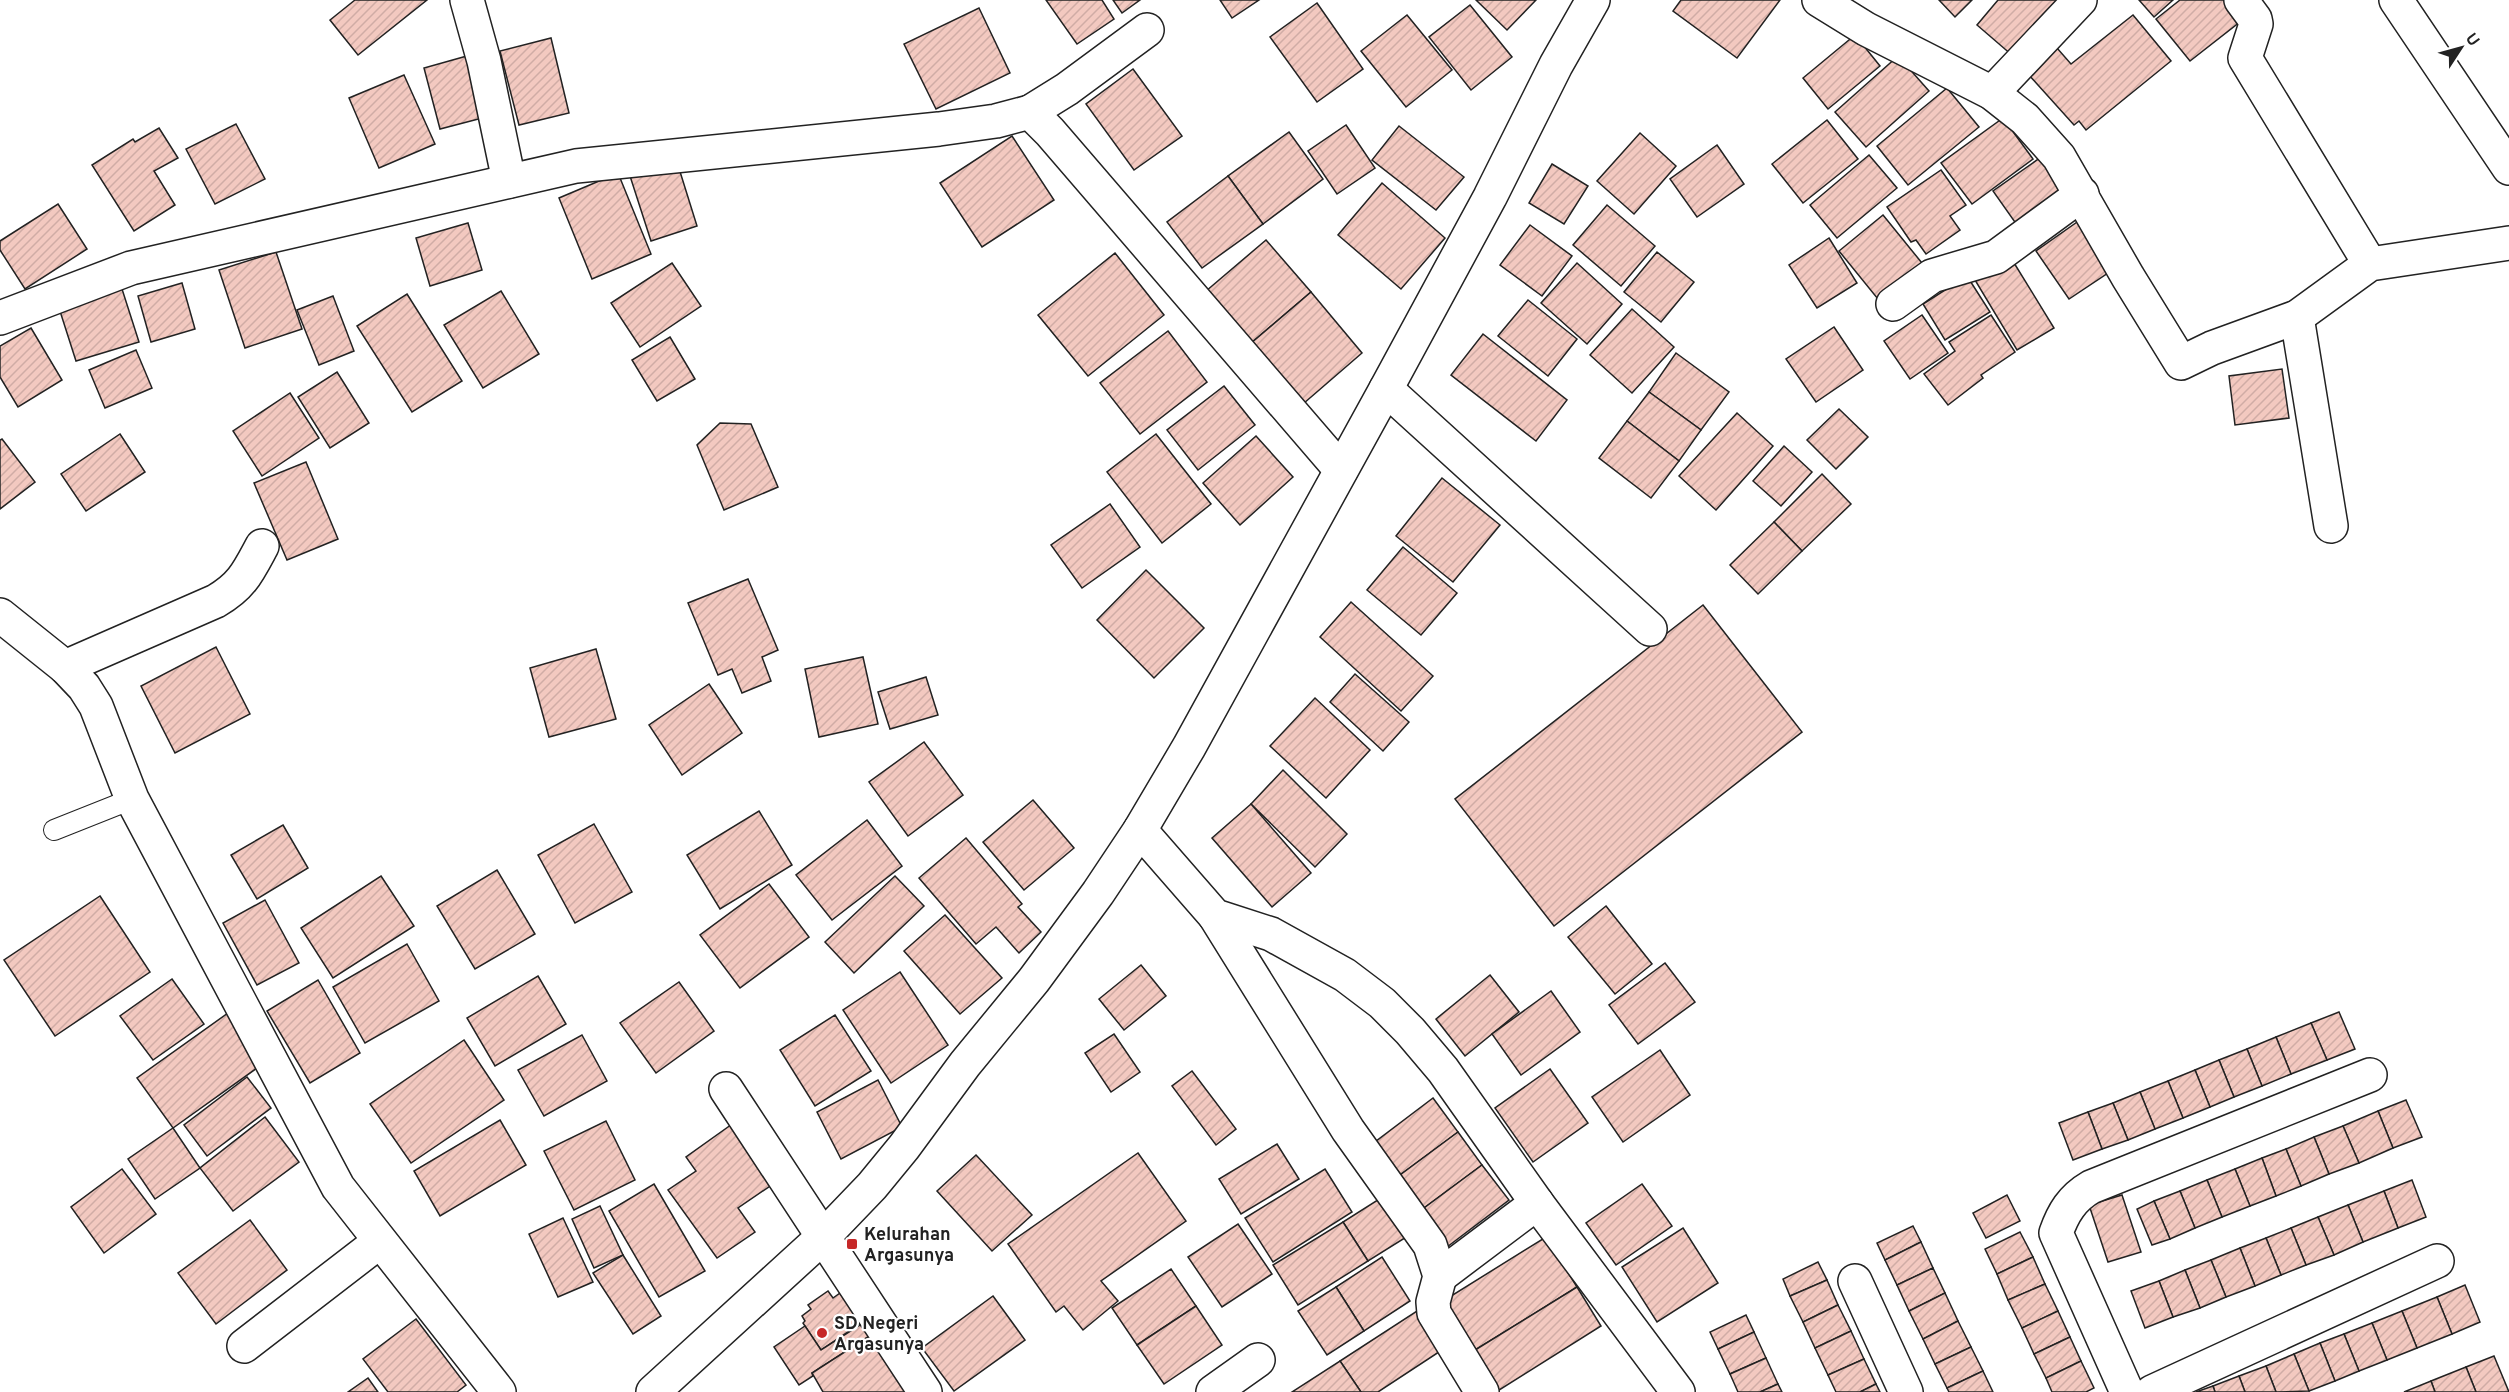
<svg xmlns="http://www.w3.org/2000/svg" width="2509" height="1392" viewBox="0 0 2509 1392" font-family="Overpass,sans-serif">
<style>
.building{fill:url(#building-hatch);stroke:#222;stroke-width:1.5}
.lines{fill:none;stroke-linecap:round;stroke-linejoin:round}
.lane-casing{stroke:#222;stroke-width:22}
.street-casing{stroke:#222;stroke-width:36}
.secondary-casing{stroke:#222;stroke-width:36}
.lane{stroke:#fff;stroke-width:20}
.street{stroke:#fff;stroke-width:33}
.secondary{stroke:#fff;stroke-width:33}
.poi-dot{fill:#c62828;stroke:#fff;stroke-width:2}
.labels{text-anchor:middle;stroke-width:4.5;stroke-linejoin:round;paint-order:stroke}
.poi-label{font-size:18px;font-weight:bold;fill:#222;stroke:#fff;text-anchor:start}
</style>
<defs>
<pattern id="building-hatch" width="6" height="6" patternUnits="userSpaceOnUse" patternTransform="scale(1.5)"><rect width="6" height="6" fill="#f3c9c0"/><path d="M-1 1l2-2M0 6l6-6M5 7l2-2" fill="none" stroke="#d0aca5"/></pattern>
</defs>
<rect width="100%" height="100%" fill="#fff"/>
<g class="building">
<polygon points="355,0 427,0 358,55 330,20"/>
<polygon points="1046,0 1102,0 1114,19 1077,44"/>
<polygon points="1113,0 1140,0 1122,13"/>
<polygon points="1220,0 1259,0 1232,18"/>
<polygon points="1476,0 1536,0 1507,30"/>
<polygon points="1681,0 1780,0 1737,58 1673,11"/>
<polygon points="1939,0 1972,0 1955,17"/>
<polygon points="1998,0 2072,0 2020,62 1977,25"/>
<polygon points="2139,0 2173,0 2154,17"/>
<polygon points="2180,0 2239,0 2250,14 2190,61 2156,19"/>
<polygon points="1317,3 1363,69 1317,102 1270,37"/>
<polygon points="1470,5 1512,57 1471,90 1429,37"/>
<polygon points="979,8 1010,73 936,109 904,44"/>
<polygon points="1407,15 1452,70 1406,107 1361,51"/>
<polygon points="2133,15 2171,61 2086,130 2079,121 2074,125 2028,74 2057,48 2071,64"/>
<polygon points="1855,35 1880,66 1828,109 1803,78"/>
<polygon points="551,38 569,113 519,125 500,51"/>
<polygon points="474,54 490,116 440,129 424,68"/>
<polygon points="1898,56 1929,91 1866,147 1835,112"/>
<polygon points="1133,69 1182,136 1134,170 1086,104"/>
<polygon points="404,75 435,144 379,168 349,98"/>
<polygon points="1947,88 1979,127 1908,185 1877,146"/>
<polygon points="2003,118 2033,159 1972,204 1941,163"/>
<polygon points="1827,120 1858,159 1803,203 1772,164"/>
<polygon points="236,124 265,179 215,204 186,149"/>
<polygon points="1346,125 1375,168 1337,194 1308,151"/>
<polygon points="1399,126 1464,177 1436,210 1372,160"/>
<polygon points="159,128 178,158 154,171 175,205 134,231 92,165 133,139 135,142"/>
<polygon points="1289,132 1323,179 1263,224 1228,176"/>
<polygon points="1640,133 1676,166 1634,214 1597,181"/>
<polygon points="1012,136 1054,200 982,247 940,183"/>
<polygon points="1717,145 1744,184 1697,217 1670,179"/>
<polygon points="1869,155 1897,188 1837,238 1810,205"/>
<polygon points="2044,155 2074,198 2024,235 1993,191"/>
<polygon points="677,162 697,226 651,241 630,176"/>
<polygon points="1552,164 1588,186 1564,224 1529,203"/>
<polygon points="1941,170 1966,205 1950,216 1960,230 1926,254 1916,240 1911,242 1887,207"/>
<polygon points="618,173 651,254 592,279 559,198"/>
<polygon points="1228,176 1263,224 1202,268 1167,222"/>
<polygon points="1382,183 1445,238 1401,289 1338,235"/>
<polygon points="58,204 87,249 25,289 0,250 0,241"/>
<polygon points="1607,205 1655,246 1621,286 1573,245"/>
<polygon points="1883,215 1926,268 1882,304 1839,251"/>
<polygon points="2080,220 2114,269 2069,299 2036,251"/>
<polygon points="468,223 482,270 430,286 416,238"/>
<polygon points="1530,225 1572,256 1542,296 1500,265"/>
<polygon points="1829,238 1857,283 1817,308 1789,265"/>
<polygon points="1266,240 1311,292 1243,350 1199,297"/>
<polygon points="276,252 302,329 245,348 219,270"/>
<polygon points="1657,252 1694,282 1661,322 1624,292"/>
<polygon points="1115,253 1164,315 1088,376 1038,315"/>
<polygon points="2011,258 2054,328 2017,350 1975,280"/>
<polygon points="672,263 701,306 640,347 611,303"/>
<polygon points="1577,263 1622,304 1587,344 1541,303"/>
<polygon points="1967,276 1990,312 1945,340 1923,304"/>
<polygon points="182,283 195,329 151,342 138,296"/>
<polygon points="122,289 139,342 76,361 59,308"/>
<polygon points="501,291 539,354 483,388 444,325"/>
<polygon points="1311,292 1362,353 1296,410 1243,350"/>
<polygon points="407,294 462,381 412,412 357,326"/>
<polygon points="333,296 354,351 319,365 297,310"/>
<polygon points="1528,300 1577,339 1548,376 1498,336"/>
<polygon points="1632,309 1674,347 1632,393 1590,355"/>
<polygon points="1922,315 1948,353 1910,379 1884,341"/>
<polygon points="1991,315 2015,352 1981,375 1983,378 1948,405 1924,374 1955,351 1949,342"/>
<polygon points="1834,327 1863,370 1816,402 1786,359"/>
<polygon points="31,328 62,380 18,407 0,377 0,346"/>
<polygon points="1168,331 1207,382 1140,434 1100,383"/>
<polygon points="1483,334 1567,400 1536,441 1451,375"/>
<polygon points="670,337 695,379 657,401 632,360"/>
<polygon points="136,350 152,388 105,408 89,370"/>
<polygon points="1676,353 1729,392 1701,430 1649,392"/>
<polygon points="2282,369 2289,418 2235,425 2229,376"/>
<polygon points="337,372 369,423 330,448 298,397"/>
<polygon points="1224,386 1255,425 1198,470 1167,430"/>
<polygon points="1649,392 1701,430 1679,461 1627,421"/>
<polygon points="290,393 319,438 262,476 233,431"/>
<polygon points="1839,409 1868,437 1836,469 1807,440"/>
<polygon points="1737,413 1773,446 1716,510 1679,476"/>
<polygon points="1627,421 1679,461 1651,498 1599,458"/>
<polygon points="720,423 751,424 778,487 724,510 697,445"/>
<polygon points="120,434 145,472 86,511 61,474"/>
<polygon points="1156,434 1211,504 1162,543 1107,472"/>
<polygon points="1256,436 1293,477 1240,525 1203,483"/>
<polygon points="2,439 35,482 0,509 0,440"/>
<polygon points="1784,446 1812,472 1781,506 1753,481"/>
<polygon points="306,462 338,539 287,560 254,483"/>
<polygon points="1822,474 1851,504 1802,551 1774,522"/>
<polygon points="1442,478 1500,525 1453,582 1396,536"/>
<polygon points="1110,504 1140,547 1082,588 1051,545"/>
<polygon points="1774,522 1802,551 1758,594 1730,565"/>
<polygon points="1403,547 1457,593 1421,635 1367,590"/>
<polygon points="1146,570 1204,628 1154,678 1097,620"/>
<polygon points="748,579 778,650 762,657 771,681 742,693 732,669 718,675 688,603"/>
<polygon points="1351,602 1433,676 1401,711 1320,637"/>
<polygon points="1703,605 1802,732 1554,926 1455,799"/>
<polygon points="216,647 250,714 175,753 141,686"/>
<polygon points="596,649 616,719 549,737 530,668"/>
<polygon points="863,657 878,724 819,737 805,669"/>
<polygon points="1355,674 1409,722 1383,751 1330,702"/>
<polygon points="926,677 938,715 890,729 878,692"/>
<polygon points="709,684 742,733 682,775 649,725"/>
<polygon points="1315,698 1370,750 1326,798 1270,746"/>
<polygon points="924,742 963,795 908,836 869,782"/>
<polygon points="1283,770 1347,834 1315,867 1251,804"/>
<polygon points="1033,800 1074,848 1024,890 983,842"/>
<polygon points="1251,804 1311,873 1272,907 1212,838"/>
<polygon points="759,811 792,865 720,909 687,855"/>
<polygon points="867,820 902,866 832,920 796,875"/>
<polygon points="594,824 632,892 575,923 538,855"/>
<polygon points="283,825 308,868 257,899 231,855"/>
<polygon points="966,838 1022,904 1018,907 1041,932 1019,953 996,927 976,944 919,878"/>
<polygon points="497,870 535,934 475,969 437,906"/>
<polygon points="381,876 414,926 333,978 301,928"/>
<polygon points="895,876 924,906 854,973 825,942"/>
<polygon points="769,884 809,937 740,988 700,935"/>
<polygon points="100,896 150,972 55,1036 4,960"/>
<polygon points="265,900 299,963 257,985 223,923"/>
<polygon points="1606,906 1652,964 1615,994 1568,937"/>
<polygon points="945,915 1002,978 960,1014 904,951"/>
<polygon points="407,944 439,1001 365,1043 333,987"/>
<polygon points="1665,963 1695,1002 1638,1044 1609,1005"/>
<polygon points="1141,965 1166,996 1124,1030 1099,999"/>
<polygon points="900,972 948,1045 891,1083 843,1010"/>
<polygon points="1490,975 1519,1012 1465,1056 1436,1019"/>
<polygon points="538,976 566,1024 495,1066 467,1018"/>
<polygon points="172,979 204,1024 153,1060 120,1016"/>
<polygon points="318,980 360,1053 310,1083 267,1011"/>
<polygon points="679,982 714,1031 656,1073 620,1023"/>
<polygon points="1551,991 1580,1032 1521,1075 1492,1034"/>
<polygon points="2339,1012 2355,1049 2327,1060 2311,1023"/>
<polygon points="228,1013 264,1063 173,1128 137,1078"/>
<polygon points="835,1015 871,1071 815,1106 780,1050"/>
<polygon points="2311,1023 2327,1060 2291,1074 2276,1037"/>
<polygon points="1114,1034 1140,1072 1111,1092 1085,1053"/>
<polygon points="582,1035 607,1081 544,1116 518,1070"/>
<polygon points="2276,1037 2291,1074 2262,1086 2247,1049"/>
<polygon points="464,1040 504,1100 411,1163 370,1104"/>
<polygon points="2247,1049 2262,1086 2234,1097 2219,1060"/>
<polygon points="1660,1050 1690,1095 1623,1142 1592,1097"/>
<polygon points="2219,1060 2234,1097 2210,1107 2195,1070"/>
<polygon points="1550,1069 1588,1123 1533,1162 1495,1108"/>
<polygon points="2195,1070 2210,1107 2183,1118 2168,1081"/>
<polygon points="1192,1071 1236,1129 1216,1145 1172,1086"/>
<polygon points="247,1077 271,1108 207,1156 184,1125"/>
<polygon points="878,1080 902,1127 841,1159 817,1112"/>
<polygon points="2168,1081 2183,1118 2155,1129 2140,1092"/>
<polygon points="2140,1092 2155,1129 2128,1140 2113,1103"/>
<polygon points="1433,1098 1458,1132 1396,1178 1371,1145"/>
<polygon points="2406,1100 2422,1137 2393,1148 2378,1111"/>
<polygon points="2113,1103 2128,1140 2102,1149 2088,1112"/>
<polygon points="2378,1111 2393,1148 2359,1163 2343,1126"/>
<polygon points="2088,1112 2102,1149 2073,1160 2059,1123"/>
<polygon points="265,1117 299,1162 233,1211 200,1168"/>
<polygon points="500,1120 526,1165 440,1216 414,1171"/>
<polygon points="606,1121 635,1180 574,1210 544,1151"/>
<polygon points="735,1122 776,1182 738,1208 755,1232 717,1258 668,1190 696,1171 686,1157"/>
<polygon points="2343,1126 2359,1163 2329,1174 2314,1137"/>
<polygon points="173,1128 200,1168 155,1199 128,1159"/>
<polygon points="1458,1132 1482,1165 1420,1211 1396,1178"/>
<polygon points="2314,1137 2329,1174 2301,1186 2286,1149"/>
<polygon points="1277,1144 1299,1179 1241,1214 1219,1179"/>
<polygon points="2286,1149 2301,1186 2276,1196 2262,1158"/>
<polygon points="1138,1153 1186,1221 1101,1281 1118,1301 1083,1330 1064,1306 1056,1312 1008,1244"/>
<polygon points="976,1155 1032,1215 992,1251 937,1191"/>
<polygon points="2262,1158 2276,1196 2250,1206 2235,1169"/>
<polygon points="1482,1165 1509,1200 1447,1247 1420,1211"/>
<polygon points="122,1169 156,1214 104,1253 71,1207"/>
<polygon points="1325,1169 1352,1212 1273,1262 1245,1218"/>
<polygon points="2235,1169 2250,1206 2222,1217 2207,1180"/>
<polygon points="2207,1180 2222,1217 2195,1228 2180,1191"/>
<polygon points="2412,1180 2426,1217 2398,1228 2384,1191"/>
<polygon points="654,1184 705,1271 659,1297 609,1211"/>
<polygon points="1642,1184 1672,1226 1616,1265 1586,1223"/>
<polygon points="2180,1191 2195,1228 2170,1239 2154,1201"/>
<polygon points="2384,1191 2398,1228 2363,1242 2348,1205"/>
<polygon points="2007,1195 2020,1221 1986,1238 1973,1213"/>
<polygon points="2122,1195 2141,1252 2108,1262 2089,1205"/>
<polygon points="1384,1196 1408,1236 1368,1261 1343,1222"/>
<polygon points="2154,1201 2170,1239 2152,1245 2137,1209"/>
<polygon points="2348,1205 2363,1242 2334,1255 2318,1217"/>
<polygon points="600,1206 623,1255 594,1268 572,1219"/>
<polygon points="2318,1217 2334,1255 2306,1265 2291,1228"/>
<polygon points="563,1218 593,1282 558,1297 529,1234"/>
<polygon points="250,1220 287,1270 216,1324 178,1273"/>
<polygon points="1343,1222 1368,1261 1298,1305 1273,1265"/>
<polygon points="1238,1224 1272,1274 1222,1307 1188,1257"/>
<polygon points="1913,1226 1921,1242 1885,1260 1877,1243"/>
<polygon points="1683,1228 1718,1283 1657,1322 1622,1267"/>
<polygon points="2291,1228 2306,1265 2281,1275 2266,1238"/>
<polygon points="2020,1232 2033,1257 1997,1274 1985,1249"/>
<polygon points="1546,1237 1577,1287 1467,1355 1435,1306"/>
<polygon points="2266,1238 2281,1275 2255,1286 2240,1248"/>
<polygon points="1921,1242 1933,1268 1897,1285 1885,1260"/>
<polygon points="2240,1248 2255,1286 2226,1297 2211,1260"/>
<polygon points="623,1255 661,1316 633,1334 593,1273"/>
<polygon points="1382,1257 1410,1301 1364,1331 1336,1287"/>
<polygon points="2033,1257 2045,1284 2008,1300 1997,1274"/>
<polygon points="2211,1260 2226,1297 2200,1308 2185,1270"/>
<polygon points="1818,1262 1827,1280 1790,1296 1783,1279"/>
<polygon points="1933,1268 1945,1293 1909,1311 1897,1285"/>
<polygon points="1171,1269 1196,1306 1137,1345 1112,1308"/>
<polygon points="2185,1270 2200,1308 2173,1317 2159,1281"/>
<polygon points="1827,1280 1838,1305 1803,1322 1790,1296"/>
<polygon points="2159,1281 2173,1317 2145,1328 2131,1291"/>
<polygon points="2045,1284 2058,1311 2022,1328 2008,1300"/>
<polygon points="2465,1285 2480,1322 2452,1334 2437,1297"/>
<polygon points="1336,1287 1364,1331 1327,1355 1298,1311"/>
<polygon points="1577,1287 1601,1326 1496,1392 1467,1355"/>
<polygon points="828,1291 833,1298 840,1293 861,1323 821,1350 803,1323 805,1321 802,1316 811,1309 808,1305"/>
<polygon points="1945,1293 1958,1321 1923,1339 1909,1311"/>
<polygon points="993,1296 1025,1340 954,1391 922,1348"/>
<polygon points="2437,1297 2452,1334 2417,1348 2402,1311"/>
<polygon points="1838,1305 1851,1331 1815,1348 1803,1322"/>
<polygon points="1196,1306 1222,1345 1164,1384 1137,1345"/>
<polygon points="1417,1311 1442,1350 1378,1392 1361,1392 1340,1361"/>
<polygon points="2058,1311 2070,1337 2034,1354 2022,1328"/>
<polygon points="2402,1311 2417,1348 2387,1360 2372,1323"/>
<polygon points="1746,1315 1754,1332 1718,1349 1710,1332"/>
<polygon points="416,1319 466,1385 457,1392 388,1392 363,1359"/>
<polygon points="1958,1321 1971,1347 1935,1364 1923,1339"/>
<polygon points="863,1323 871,1335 812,1373 813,1376 799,1385 774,1347 805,1326 821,1350"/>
<polygon points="2372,1323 2387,1360 2359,1371 2344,1334"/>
<polygon points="1851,1331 1864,1359 1828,1375 1815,1348"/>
<polygon points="1754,1332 1766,1358 1730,1374 1718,1349"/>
<polygon points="2344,1334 2359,1371 2335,1381 2320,1343"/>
<polygon points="871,1335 907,1392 823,1392 812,1373"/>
<polygon points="2070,1337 2081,1361 2046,1378 2034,1354"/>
<polygon points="2320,1343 2335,1381 2309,1391 2294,1354"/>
<polygon points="1971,1347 1983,1371 1947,1388 1935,1364"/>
<polygon points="2294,1354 2309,1391 2276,1392 2266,1366"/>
<polygon points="2494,1356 2509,1392 2476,1392 2466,1367"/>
<polygon points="1766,1358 1778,1384 1760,1392 1738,1392 1730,1374"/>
<polygon points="1864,1359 1876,1384 1860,1392 1836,1392 1828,1375"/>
<polygon points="1340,1361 1361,1392 1292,1392"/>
<polygon points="2081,1361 2094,1388 2086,1392 2052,1392 2046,1378"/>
<polygon points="2266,1366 2276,1392 2245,1392 2239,1376"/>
<polygon points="2466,1367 2476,1392 2435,1392 2431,1381"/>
<polygon points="1983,1371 1993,1392 1949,1392 1947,1388"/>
<polygon points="2239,1376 2245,1392 2215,1392 2213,1386"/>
<polygon points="368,1378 378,1392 348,1392"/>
<polygon points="2431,1381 2435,1392 2404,1392"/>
<polygon points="1778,1384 1782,1392 1760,1392"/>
<polygon points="1876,1384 1880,1392 1860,1392"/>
<polygon points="2213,1386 2215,1392 2196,1392"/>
</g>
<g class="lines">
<defs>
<polyline id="lane" points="54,830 132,799"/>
<g id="street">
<polyline points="467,0 484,61 509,181"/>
<polyline points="1819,0 1866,29 1992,93 2025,119 2059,157 2128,277 2181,363 2212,348 2297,317 2370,264 2509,243"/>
<polyline points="2241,0 2255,19 2256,24 2245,58 2370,264"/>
<polyline points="2396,0 2509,168"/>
<polyline points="1992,93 2080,0"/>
<polyline points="1030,112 1067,89 1147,30"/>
<polyline points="1893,304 1932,276 1996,257 2082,194"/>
<polyline points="2297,317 2331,526"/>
<polyline points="0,318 131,268 576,166 939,129 996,121 1030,112 1050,132 1341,470"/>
<polyline points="1386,389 1650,629"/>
<polyline points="0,615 65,667 84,687 96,706 132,799 338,1187 499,1392"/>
<path d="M 65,667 L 216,601 C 242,586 248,572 262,546"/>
<polyline points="1140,830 1215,916 1271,934 1345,975 1382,1003 1410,1031 1443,1070 1537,1203 1678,1392"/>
<polyline points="1215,916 1348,1130 1430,1245 1440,1276 1433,1302 1434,1313 1482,1392"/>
<polyline points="726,1089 925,1392"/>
<polyline points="1440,1276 1537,1203"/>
<polyline points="1855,1281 1906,1392"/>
<polyline points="244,1346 379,1242"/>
<polyline points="1213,1392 1258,1360"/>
<path d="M 2127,1392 L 2056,1233 C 2063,1213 2072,1198 2091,1187 L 2370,1075"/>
<polyline points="2152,1392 2437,1261"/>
</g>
<polyline id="secondary" points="653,1392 824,1236 872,1186 904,1147 965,1064 1034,980 1098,893 1140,830 1189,747 1386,389 1490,197 1556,65 1593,0"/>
</defs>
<use href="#lane" class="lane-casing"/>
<use href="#street" class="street-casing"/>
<use href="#secondary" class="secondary-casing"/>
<use href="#lane" class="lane"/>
<use href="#street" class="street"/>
<use href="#secondary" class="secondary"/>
</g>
<g class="poi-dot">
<rect x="846" y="1238" width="12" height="12" rx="3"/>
<circle cx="822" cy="1333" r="6"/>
</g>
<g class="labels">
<g class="poi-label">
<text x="864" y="1240">Kelurahan<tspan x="864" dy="21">Argasunya</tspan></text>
<text x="834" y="1329">SD Negeri<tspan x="834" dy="21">Argasunya</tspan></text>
</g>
</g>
<g transform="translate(2461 48) rotate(54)" stroke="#ffffff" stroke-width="4.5" paint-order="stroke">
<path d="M0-4.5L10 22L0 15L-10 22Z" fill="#222222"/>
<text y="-9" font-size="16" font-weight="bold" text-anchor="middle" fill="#222222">U</text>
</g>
</svg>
